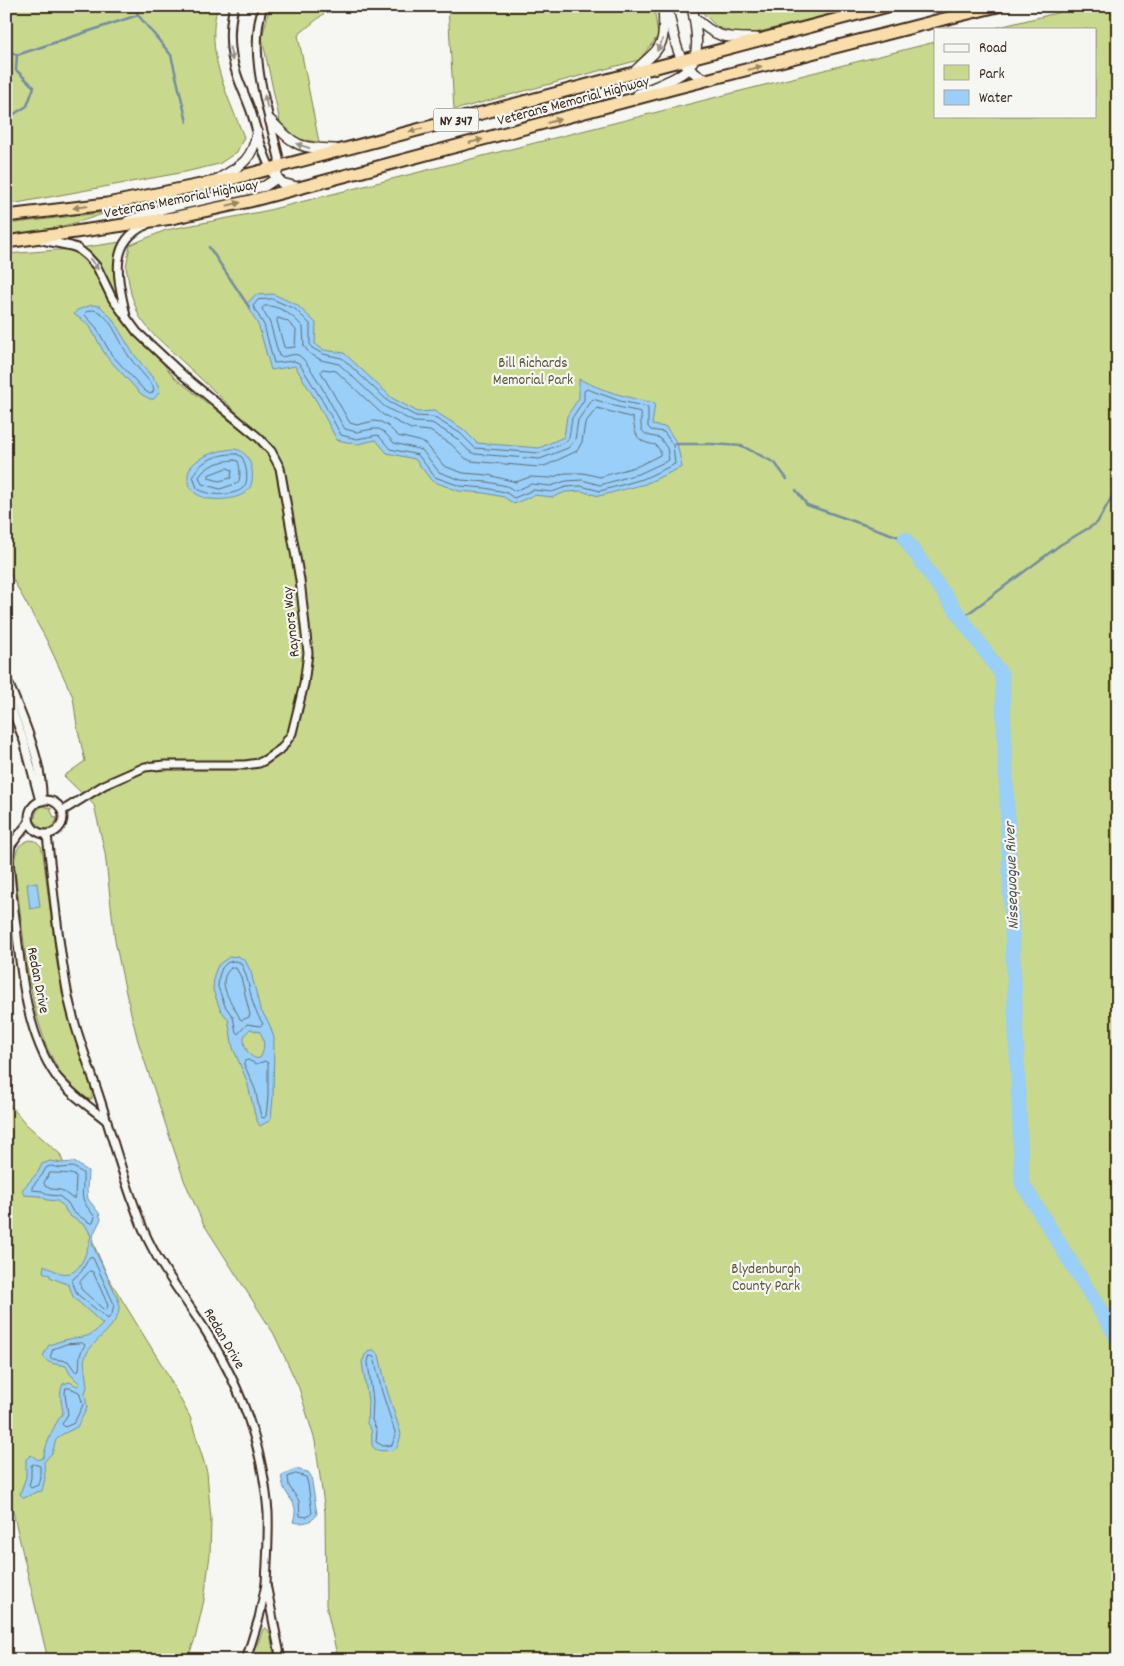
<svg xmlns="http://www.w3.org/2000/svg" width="1124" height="1666" viewBox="0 0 1124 1666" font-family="Dekko,sans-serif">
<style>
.green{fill:#c8d88c;stroke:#828155}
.water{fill:#99cff8;stroke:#738da1;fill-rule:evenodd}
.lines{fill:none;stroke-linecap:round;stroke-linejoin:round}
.shore{stroke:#616c75;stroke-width:1}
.stream{stroke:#738da1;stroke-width:2.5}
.river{stroke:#99cff8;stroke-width:15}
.minor-casing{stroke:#3b2a1e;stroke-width:11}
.tertiary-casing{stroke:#3b2a1e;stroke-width:12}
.trunk-casing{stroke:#3b2a1e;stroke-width:15}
.minor{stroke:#f6f6f2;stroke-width:7}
.tertiary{stroke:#f6f6f2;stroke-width:9}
.trunk{stroke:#f9deab;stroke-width:11}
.oneway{fill:#989088}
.oneway2{fill:#9a8464}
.labels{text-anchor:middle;stroke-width:4.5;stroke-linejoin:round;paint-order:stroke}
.shield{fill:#f6f6f2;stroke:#73675e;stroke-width:1}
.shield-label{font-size:14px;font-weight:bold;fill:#3b2a1e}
.street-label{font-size:15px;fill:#3b2a1e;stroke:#f6f6f2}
.park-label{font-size:15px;fill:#5e563a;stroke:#f6f6f2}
.water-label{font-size:16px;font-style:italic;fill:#525354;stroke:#f6f6f2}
</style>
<rect width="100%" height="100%" fill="#f6f6f2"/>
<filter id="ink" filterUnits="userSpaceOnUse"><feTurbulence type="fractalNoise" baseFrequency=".02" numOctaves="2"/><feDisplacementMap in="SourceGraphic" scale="10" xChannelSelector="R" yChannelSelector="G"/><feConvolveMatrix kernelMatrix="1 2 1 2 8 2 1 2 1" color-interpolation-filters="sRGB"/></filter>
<g filter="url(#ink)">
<g class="green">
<path d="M 6,6 L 218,6 C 204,50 228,97 244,137 L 237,152 L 219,164 L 185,172 L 6,205 Z"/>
<polygon points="270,6 340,6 332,7 298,35 319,142 295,139 280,122 262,38"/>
<polygon points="448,6 654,6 658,36 639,60 454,110"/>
<polygon points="700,6 863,6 743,36 717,27 701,11"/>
<polygon points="1085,6 1118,6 1118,1660 338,1660 326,1605 325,1512 315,1441 299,1388 274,1334 203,1223 184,1180 138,1041 126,993 115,941 105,853 94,805 64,776 85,761 77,726 73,697 46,639 6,567 6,254 71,249 88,260 101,278 111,299 174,377 278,459 263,437 151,332 139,316 131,294 126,267 130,245 166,230 265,211 935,42 935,116 1095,116 1095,29 991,29"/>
<path d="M 108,212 C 75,225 41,231 6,237 L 6,224 Z"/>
<polygon points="121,242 115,273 121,306 80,248"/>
<path d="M 43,806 L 51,808 L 51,811 L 54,817 L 57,818 C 55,826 49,830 41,828 L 34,820 L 37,810 Z"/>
<path d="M 30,840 L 36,841 L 41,846 L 43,854 L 57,964 L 64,996 L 88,1075 L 92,1093 L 92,1099 L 88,1099 L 81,1095 L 60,1073 L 47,1048 L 36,1014 L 28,975 L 14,863 C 16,851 17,844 30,840 Z"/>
<polygon points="6,1100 26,1124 60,1154 96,1250 108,1277 165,1370 190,1417 207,1472 211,1520 210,1555 204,1600 195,1639 187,1660 48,1660 6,1482"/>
<polygon points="266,1628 270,1633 275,1660 252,1660 263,1629"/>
</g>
<g class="water">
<path d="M 273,294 L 297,305 L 316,323 L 315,344 L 324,350 L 344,353 L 392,398 L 418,412 L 434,411 L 463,429 L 477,443 L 539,448 L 564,437 L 567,416 L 579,398 L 579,379 C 603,391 628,398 655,403 L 652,425 L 666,427 L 677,443 L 682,467 L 645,484 L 599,496 L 581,491 L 566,492 L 553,497 L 534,495 L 514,504 L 504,497 L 484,493 L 459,491 L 432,481 L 415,459 L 387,453 L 376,440 L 358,444 L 337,440 L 317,402 L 295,366 L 271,370 L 259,327 L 247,304 L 255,295 Z"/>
<polygon points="92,305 100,306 111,317 133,353 157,383 160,391 154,399 150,399 141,394 106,356 89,325 74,314 77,310"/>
<path d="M 234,449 C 251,450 257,477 249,489 C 241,500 217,501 205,498 C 197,495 192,492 189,484 C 181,459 217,450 234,449 Z"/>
<polygon points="37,883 40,907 30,909 27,884"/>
<path d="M 238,956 L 245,960 L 251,972 L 260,1009 L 269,1023 L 274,1038 L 273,1098 L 271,1118 L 269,1121 L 260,1126 L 256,1119 L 247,1081 L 233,1048 L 228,1019 L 220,1009 L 213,990 L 214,975 L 218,965 L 229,957 ZM 250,1029 L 260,1032 C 265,1040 265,1050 260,1058 C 250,1061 241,1044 245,1035 C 246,1033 248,1031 250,1029 Z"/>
<path d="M 50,1161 L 61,1163 L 74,1162 L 88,1171 L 87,1190 L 88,1199 L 99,1213 L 101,1219 L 94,1233 L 92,1244 L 118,1299 C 126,1327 88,1339 84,1361 L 87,1387 L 85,1393 L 87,1408 L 77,1427 L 61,1435 L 56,1440 L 52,1453 L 44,1462 L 45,1478 L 42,1491 L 36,1492 L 24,1498 L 20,1494 L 26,1477 L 26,1459 L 31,1455 L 38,1460 L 43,1458 C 47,1442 53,1426 63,1413 C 62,1403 58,1394 63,1384 L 70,1382 L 77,1386 L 80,1384 L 70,1374 L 66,1366 C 56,1363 49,1366 43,1356 L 49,1345 C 55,1343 60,1341 65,1340 C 84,1335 87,1341 103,1324 L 73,1297 L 69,1285 L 50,1277 L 50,1275 L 43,1272 L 44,1265 C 76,1286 83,1265 91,1236 L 86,1226 L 70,1216 L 66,1211 L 64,1206 L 57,1201 L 47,1200 L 40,1196 L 24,1195 L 22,1190 L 38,1172 L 42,1164 Z"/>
<path d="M 370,1350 L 374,1350 L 379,1355 L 387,1390 L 401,1434 L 398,1446 L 394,1450 C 358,1455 380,1435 367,1424 L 368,1401 L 362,1362 L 365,1355 Z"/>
<path d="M 295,1469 L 308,1472 L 311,1476 L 317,1514 C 313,1523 301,1524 293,1522 C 299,1503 291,1503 284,1488 C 283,1485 282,1480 281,1476 Z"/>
</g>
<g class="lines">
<g class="shore">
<polygon points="272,299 295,309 310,324 310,344 312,348 323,354 342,358 389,402 416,416 433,417 460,433 475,448 539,453 565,442 569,438 572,418 584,400 584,391 587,389 620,401 648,407 648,427 651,430 664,432 673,445 675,464 643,479 600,491 581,486 566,487 552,492 533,490 514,498 505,492 485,488 460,486 435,477 418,455 390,449 378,435 357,439 341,435 322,400 299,363 294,361 274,363 264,325 253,306 258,300"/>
<path d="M 265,306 C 280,305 293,316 303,327 L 304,346 L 309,353 L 321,360 L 339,364 L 385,407 L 414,422 L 432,423 L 456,438 L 469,451 L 475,454 L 540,459 L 568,448 L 575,440 L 578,420 L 593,399 L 618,407 L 641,412 C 642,417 640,421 641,425 C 641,436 652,436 660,438 L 667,448 L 669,460 L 641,473 L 600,485 L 582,480 L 566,481 L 551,486 L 531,484 L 515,491 L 507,486 L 487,482 L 461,480 L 439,472 L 422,450 L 394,443 L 384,432 L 379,429 L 373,429 L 357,432 L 345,429 C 337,417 309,359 298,355 C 292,353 285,358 279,356 L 270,323 L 262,309 Z"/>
<path d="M 93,310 C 109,311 120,343 128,355 C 135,366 145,375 153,386 L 154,390 L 152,393 L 150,394 L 144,390 L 111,354 L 96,327 L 85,315 L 86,312 Z"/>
<polygon points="278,318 287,321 296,330 295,347 286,348 284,347 277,321"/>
<path d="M 323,369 L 336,371 L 382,414 L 411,429 L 430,431 L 451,444 L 465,458 L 471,461 L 538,467 L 547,465 L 577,451 L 582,442 L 585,423 L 597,408 L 633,418 C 635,436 637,442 656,445 L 660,451 L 660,455 L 638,466 L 600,477 L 583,473 L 565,473 L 550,478 L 530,477 L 516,482 L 488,475 L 463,473 L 444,466 L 426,444 L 419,441 L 398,436 L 388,426 L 381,422 L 374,421 L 357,425 L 350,423 L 321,372 Z"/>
<path d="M 237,454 L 242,457 C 246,465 250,481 243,488 C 232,497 207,496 197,488 L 193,476 C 200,460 220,453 237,454 Z"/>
<path d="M 234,460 L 238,461 C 240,468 241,477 238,483 L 220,489 L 202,484 L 199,477 C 206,465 221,461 234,460 Z"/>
<polygon points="227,468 232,470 231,478 219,481 209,478 209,475"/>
<path d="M 234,961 L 240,962 C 249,976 249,994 255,1009 C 257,1014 260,1019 263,1024 L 260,1026 L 247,1024 L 238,1034 L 236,1032 L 233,1017 L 225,1006 L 218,987 L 219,976 L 222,968 L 227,963 Z"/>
<path d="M 231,968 L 236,968 L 241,977 L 250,1015 L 249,1017 L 242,1020 L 240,1019 C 234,1004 213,983 231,968 Z"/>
<polygon points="245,1061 248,1060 256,1064 265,1061 268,1063 268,1097 266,1116 264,1118 261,1117 255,1089 244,1064"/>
<path d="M 51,1166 L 60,1168 L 73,1167 L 83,1173 C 84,1198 77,1195 95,1217 L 93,1223 L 90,1223 L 73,1212 L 68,1203 L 59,1196 L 49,1195 L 42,1191 L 32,1190 L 32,1187 L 42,1175 L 46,1168 Z"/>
<path d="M 50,1173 C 56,1173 72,1173 76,1176 L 75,1198 L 72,1198 L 61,1190 L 51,1189 L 45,1186 L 44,1183 Z"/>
<polygon points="90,1257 93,1258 114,1304 112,1314 108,1319 77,1294 72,1281 73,1279 81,1272"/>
<polygon points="90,1271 93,1272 107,1303 108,1306 106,1310 103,1309 81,1289 80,1282"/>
<path d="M 82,1343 L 85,1345 C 76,1358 82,1362 78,1372 L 75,1371 L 68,1361 L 53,1359 L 50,1357 L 53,1349 L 66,1344 Z"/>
<polygon points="370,1356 374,1357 382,1392 396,1435 392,1445 383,1446 376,1442 377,1431 372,1420 373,1401 368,1362"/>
<polygon points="66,1388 70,1388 79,1392 83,1405 74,1423 65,1427 62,1424 68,1414 65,1395"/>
<polygon points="34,1464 40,1466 40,1476 38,1485 31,1488 29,1485 31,1478 31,1466"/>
<polygon points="296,1474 306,1477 308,1484 312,1513 307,1517 300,1516 299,1501 289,1486 288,1477"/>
</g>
<g class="stream">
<polyline points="136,6 138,15 171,55 187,122"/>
<polyline points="6,50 17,55 138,15"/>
<polyline points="6,119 27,106 34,87 16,70 17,55"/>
<polyline points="209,247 249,307"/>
<polyline points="675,444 712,444 742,446 775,463 787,479"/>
<polyline points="796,490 807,505 905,539"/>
<polyline points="962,618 1060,545 1097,523 1118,486"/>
</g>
<polyline class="river" points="905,539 1002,675 1022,1183 1118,1339"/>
<defs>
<g id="minor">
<path d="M 234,6 C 228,31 229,54 238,78 C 242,89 247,100 251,111 C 257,130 261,151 271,169"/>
<path d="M 263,6 C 247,54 268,111 279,158 L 279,167"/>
<polyline points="42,240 71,246 77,248 87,256 97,267 112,298 137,332 184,376 259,438 271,451 280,468 283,485 300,580 308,653 304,684 292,733 282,748 265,760 259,763 245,765 165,765 145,767 104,785 62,811"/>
<path d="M 126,316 C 119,282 106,243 146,225"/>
<path d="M 6,678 C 21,712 44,765 42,801"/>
<polyline points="6,694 24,741 40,801"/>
<circle cx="46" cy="817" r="17"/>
<path d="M 29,822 L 11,845 L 9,857 C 10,880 13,903 16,926 C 21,974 27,1035 56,1076 C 70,1094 90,1107 107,1121"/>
<path d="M 47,835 C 53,885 57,935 66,985 C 72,1023 88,1062 100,1099 C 114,1143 126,1188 144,1231 C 160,1268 186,1299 207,1333 C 241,1387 263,1448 268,1512 C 269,1536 267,1560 266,1584"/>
<polyline points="246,1660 259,1618 266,1584 281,1660"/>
</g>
<g id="tertiary">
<path d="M 667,6 C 676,38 673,66 707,80"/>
<path d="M 694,17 C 717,39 726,38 756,38"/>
<path d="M 633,73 C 661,45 666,50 663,6"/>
<path d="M 638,94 C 692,71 705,71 692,6"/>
<path d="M 270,120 C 296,146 297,148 335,149"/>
<polyline points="273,173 282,183 297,187"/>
<path d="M 218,179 C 241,166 253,160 257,132"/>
<polyline points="128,221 165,208 265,186 274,180 279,167"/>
</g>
<g id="trunk">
<polyline points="6,216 107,204 235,178 888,6"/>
<polyline points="6,242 172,218 250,201 675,88 940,20 998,6"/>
</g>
</defs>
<use href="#minor" class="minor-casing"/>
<use href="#tertiary" class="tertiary-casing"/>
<use href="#trunk" class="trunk-casing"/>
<use href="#minor" class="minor"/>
<use href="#tertiary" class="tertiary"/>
<use href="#trunk" class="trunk"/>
</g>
<defs><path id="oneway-solid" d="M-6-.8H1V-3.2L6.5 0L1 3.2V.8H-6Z" transform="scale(1.25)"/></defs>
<g class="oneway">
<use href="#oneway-solid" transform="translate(660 45) rotate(116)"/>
<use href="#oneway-solid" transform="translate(231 54) rotate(78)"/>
<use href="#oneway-solid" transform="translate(266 102) rotate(-103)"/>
<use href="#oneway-solid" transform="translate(303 146) rotate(-162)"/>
<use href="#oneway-solid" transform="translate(94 264) rotate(52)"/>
</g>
<g class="oneway2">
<use href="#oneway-solid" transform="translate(755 68) rotate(-15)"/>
<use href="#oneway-solid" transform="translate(554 121) rotate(-15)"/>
<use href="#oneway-solid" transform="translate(416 130) rotate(166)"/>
<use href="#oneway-solid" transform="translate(476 141) rotate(-15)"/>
<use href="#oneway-solid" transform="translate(234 204) rotate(-13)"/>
<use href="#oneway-solid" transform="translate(80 207) rotate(172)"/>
</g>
</g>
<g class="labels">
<rect class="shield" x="433.5" y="108.5" width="45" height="23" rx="4"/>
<g class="shield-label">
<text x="456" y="125">NY 347</text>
</g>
<g class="street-label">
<text transform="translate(573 100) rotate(-15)" y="5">Veterans Memorial Highway</text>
<text transform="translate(181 198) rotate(-11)" y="5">Veterans Memorial Highway</text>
<text transform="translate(290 622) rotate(-96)" y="5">Raynors Way</text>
<text transform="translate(39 980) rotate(79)" y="5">Redan Drive</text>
<text transform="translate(225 1338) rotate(60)" y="5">Redan Drive</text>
</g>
<g class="park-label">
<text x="533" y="367">Bill Richards<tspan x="533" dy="17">Memorial Park</tspan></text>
<text x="766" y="1273">Blydenburgh<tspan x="766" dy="17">County Park</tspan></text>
</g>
<g class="water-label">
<text transform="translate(1010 876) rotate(-92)" y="6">Nissequogue River</text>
</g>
</g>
<rect width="1124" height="1666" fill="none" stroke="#f6f6f2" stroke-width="25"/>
<rect x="12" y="12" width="1099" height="1641" fill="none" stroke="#3b2a1e" stroke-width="2" filter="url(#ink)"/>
<rect x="934" y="28" width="162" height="90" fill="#f6f6f2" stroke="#aba49d"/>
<rect x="944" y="44" width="25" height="8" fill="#f6f6f2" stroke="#aba49d"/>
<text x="979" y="52" font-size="15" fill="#3b2a1e">Road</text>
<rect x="944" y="65" width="25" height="15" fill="#c8d88c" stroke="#aba49d"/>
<text x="979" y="78" font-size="15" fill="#3b2a1e">Park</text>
<rect x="944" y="90" width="25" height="15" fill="#99cff8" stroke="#aba49d"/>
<text x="979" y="102" font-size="15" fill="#3b2a1e">Water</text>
</svg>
